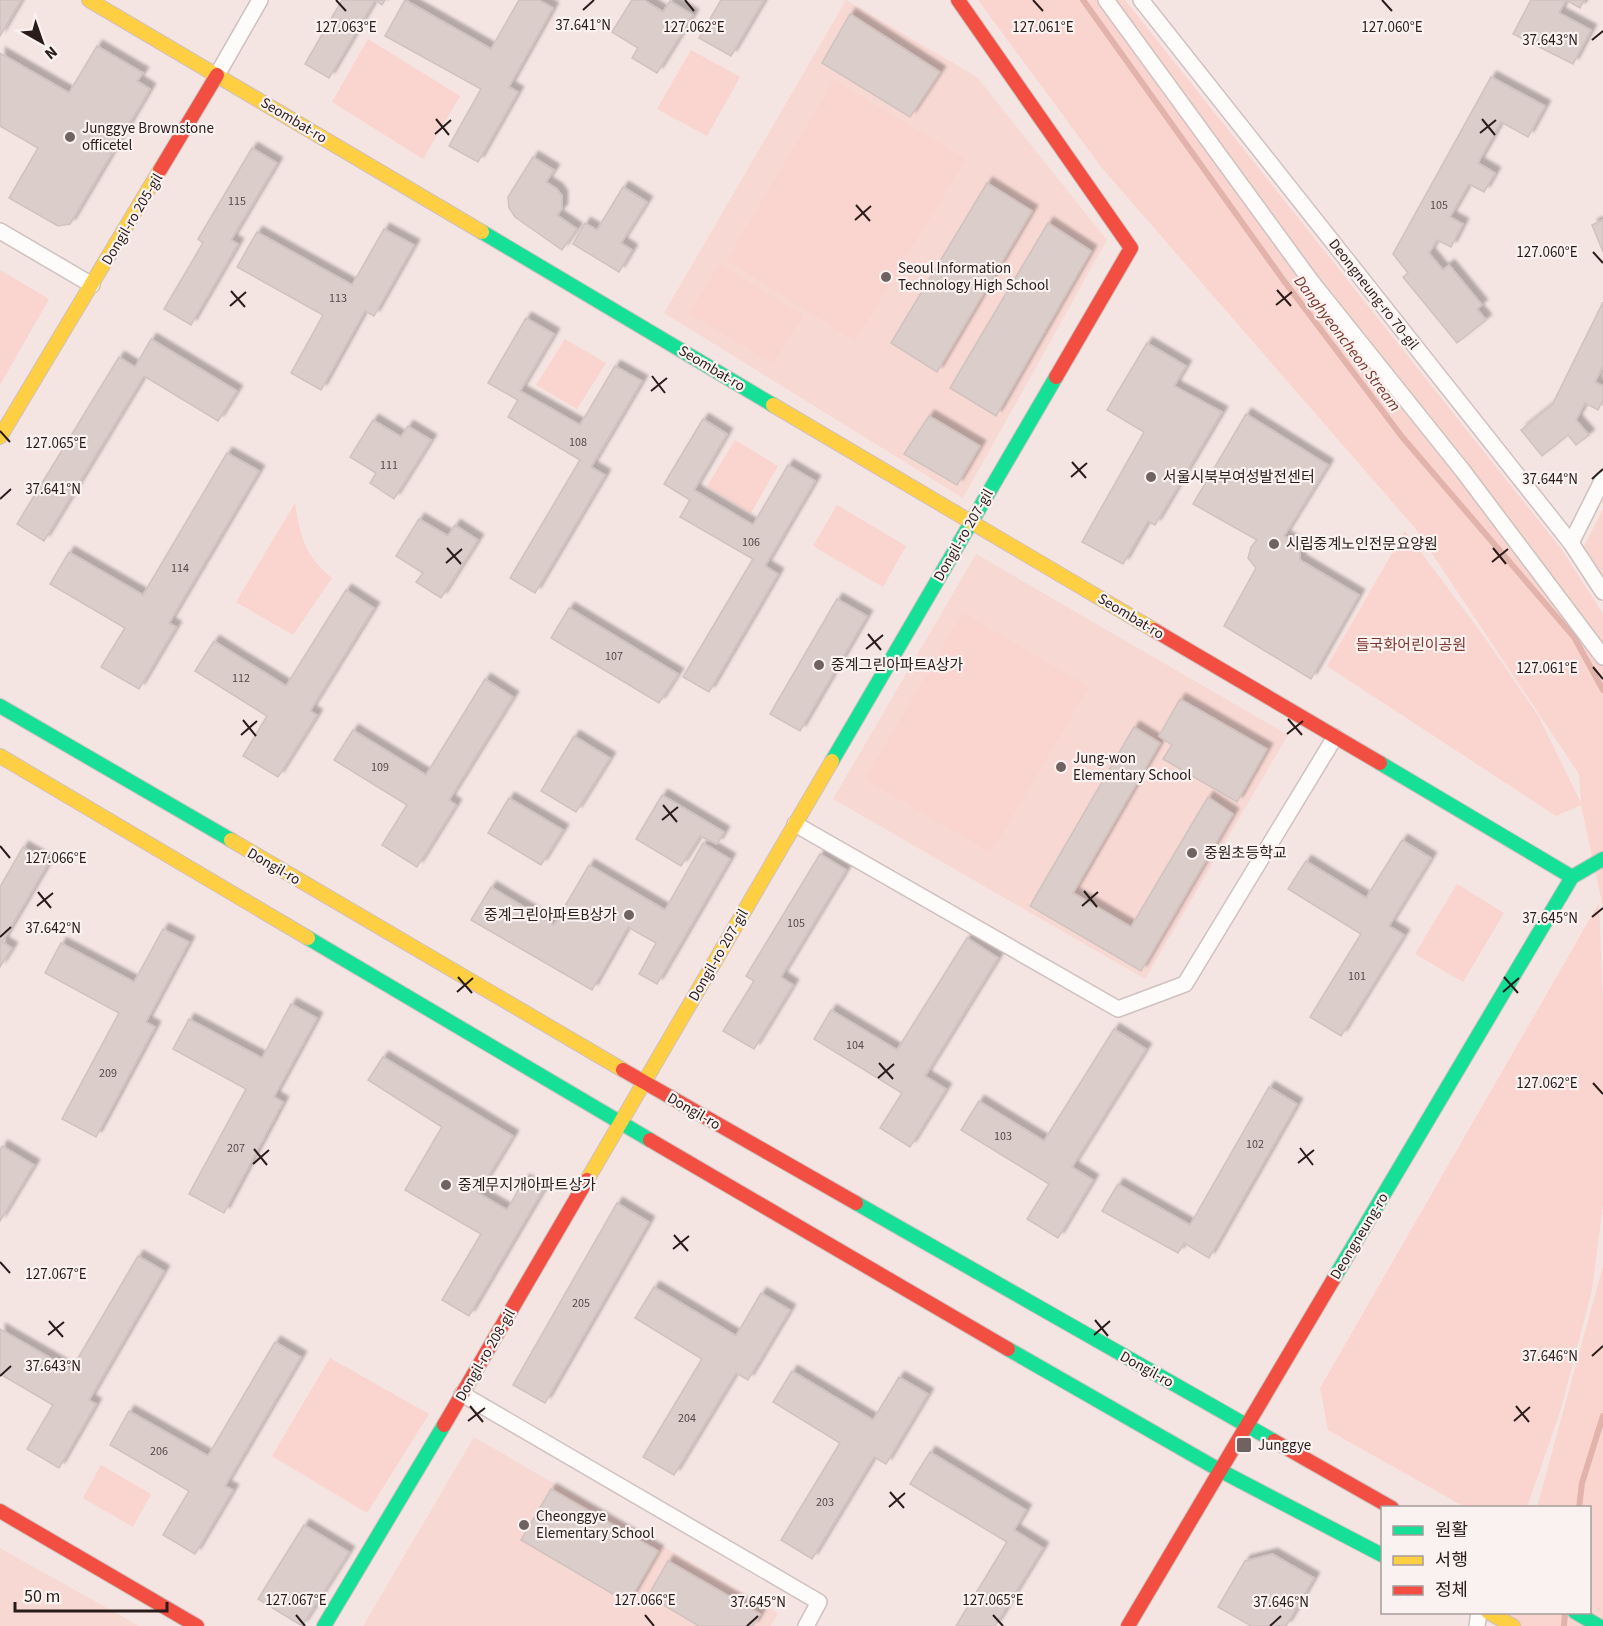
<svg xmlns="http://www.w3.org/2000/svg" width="1603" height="1626" viewBox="0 0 1603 1626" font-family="'Source Sans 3','Noto Sans KR',sans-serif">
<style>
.built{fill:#f8d8d3}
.green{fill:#fad4ce}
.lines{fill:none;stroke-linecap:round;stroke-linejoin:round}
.stream{stroke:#e1b3ab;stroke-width:6}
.building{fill:#dbcdca;stroke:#d0c2bf;stroke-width:1.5;filter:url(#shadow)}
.street-casing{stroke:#cfc1bf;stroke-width:18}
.fast-casing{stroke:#cfc1bf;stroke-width:16}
.slow-casing{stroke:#cfc1bf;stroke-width:16}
.jam-casing{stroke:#cfc1bf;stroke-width:16}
.street{stroke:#fefbfb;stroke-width:15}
.fast{stroke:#16e098;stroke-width:14}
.slow{stroke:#ffcf43;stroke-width:14}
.jam{stroke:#f24e42;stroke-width:14}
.ticks{fill:none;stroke:#291c1a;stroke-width:2}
.poi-dot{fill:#706260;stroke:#faf2f1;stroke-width:2}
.labels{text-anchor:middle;stroke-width:4.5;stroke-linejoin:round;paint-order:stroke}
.number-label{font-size:12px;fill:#564947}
.street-label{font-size:15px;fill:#291c1a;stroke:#faf2f1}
.poi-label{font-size:15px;fill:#291c1a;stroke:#faf2f1;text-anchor:start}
.park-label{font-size:15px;fill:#7f382e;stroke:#faf2f1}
.water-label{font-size:16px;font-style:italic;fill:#7c362c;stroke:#faf2f1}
.ticks-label{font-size:15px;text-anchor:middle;fill:#291c1a;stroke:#faf2f1;stroke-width:4.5;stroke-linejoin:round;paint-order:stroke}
</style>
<defs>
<filter id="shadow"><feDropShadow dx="5.5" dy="-5.5" stdDeviation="1.5" flood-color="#0004"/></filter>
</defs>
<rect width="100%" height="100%" fill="#f5e5e2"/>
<g class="built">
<polygon points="846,0 977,77 1107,240 963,498 664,313"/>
<polygon points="976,554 1288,735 1145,979 833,799"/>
<polygon points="474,1437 778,1613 771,1626 363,1626"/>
<polygon points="0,1548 139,1626 0,1626"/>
</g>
<g class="green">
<polygon points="978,0 1125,0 1562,550 1603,614 1603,922 1603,907 1581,805 1556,816 1327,666 1405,531 1485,638 1539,717 1581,803 1579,774 1415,528 1102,168"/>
<polygon points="368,39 460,96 423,159 332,102"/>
<polygon points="691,50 740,77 707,136 657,109"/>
<polygon points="834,80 966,159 855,341 727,260"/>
<polygon points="719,264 803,316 773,363 689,314"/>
<polygon points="0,270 49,299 0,385"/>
<polygon points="565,339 606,363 577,409 536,385"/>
<polygon points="735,440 778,466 751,513 707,486"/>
<path d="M 295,503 C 301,537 303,554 332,578 L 293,635 L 236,602 Z"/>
<polygon points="837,505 906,546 883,587 813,546"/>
<polygon points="1603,509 1603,585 1579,556"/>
<polygon points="963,613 1089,687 991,853 865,779"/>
<polygon points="1457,884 1504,913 1463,982 1415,954"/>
<polygon points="1599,903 1603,1000 1603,1204 1592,1290 1560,1412 1527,1507 1465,1507 1328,1430 1320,1388"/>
<polygon points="1603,1266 1603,1626 1498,1626 1503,1613 1590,1612 1590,1508 1537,1507"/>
<polygon points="330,1358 429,1414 367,1513 272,1456"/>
<polygon points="101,1465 151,1494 133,1527 83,1498"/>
</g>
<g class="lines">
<g class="stream">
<polyline points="1083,0 1284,281 1403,438 1574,637 1603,690"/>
<polyline points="1579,1508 1582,1483 1603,1416"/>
<polyline points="1564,1626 1565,1612"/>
</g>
</g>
<g class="building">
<polygon points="0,0 21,0 0,36"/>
<polygon points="342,0 385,0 382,5 375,0 329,78 305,64"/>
<polygon points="405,0 491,49 519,0 539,0 553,8 509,87 518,92 478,162 449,146 481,89 385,36"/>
<polygon points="632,0 644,0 663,12 670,1 693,15 657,73 632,58 638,48 612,32"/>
<polygon points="721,0 764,0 731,56 699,38"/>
<polygon points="1531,0 1584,0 1580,8 1566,0 1559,13 1591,30 1573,64 1513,34"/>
<polygon points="850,14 940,72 910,117 822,63"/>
<polygon points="97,46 143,73 137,81 150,89 70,224 58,226 9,198 38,148 0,126 0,53 69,93"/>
<polygon points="1491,77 1545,106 1528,137 1501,122 1478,163 1495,173 1484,192 1469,184 1450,217 1463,224 1451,247 1437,240 1429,253 1443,270 1449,265 1482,305 1477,309 1486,320 1457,343 1403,277 1408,273 1393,254"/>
<polygon points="252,148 277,163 231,240 238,244 191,325 164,309 203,243 198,239"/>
<polygon points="533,157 554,170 546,182 557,189 562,196 562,209 557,215 577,229 562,250 515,217 509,208 508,197"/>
<polygon points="987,183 1032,211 937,372 891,343"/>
<polygon points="623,187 647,202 621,243 632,250 619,272 573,244 585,223 597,230"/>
<polygon points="1603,220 1603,252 1592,225"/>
<polygon points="1048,223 1091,251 996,416 950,388"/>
<polygon points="384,229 414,245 374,316 365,311 321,390 291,373 323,315 237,267 257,232 352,285"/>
<polygon points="1603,302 1603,366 1595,382 1603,386 1603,400 1598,410 1585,403 1576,420 1589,435 1576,445 1568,435 1542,456 1521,430 1552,405"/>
<polygon points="526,318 554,334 520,391 580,425 615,366 642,381 591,467 605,475 535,593 510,578 580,460 508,417 518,400 488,383"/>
<polygon points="151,339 237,391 218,421 144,376 44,541 17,524 119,357 135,367"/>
<polygon points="1147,343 1186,366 1174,386 1222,412 1155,525 1148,521 1123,564 1082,542 1144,432 1107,410"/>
<polygon points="1246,414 1328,465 1284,536 1293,541 1300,551 1300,560 1359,595 1311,679 1224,626 1256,568 1248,558 1251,547 1257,540 1193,504"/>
<polygon points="929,416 980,446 957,485 904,454"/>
<polygon points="703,419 727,434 694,490 753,525 788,465 815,481 765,566 778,574 709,692 683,677 753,559 680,517 690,500 664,484"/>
<polygon points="373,420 401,437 408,426 431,440 394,499 370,483 376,473 350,457"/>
<polygon points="227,453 259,471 169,623 176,627 139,689 101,667 125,628 50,584 69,552 143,595"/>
<polygon points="419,519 448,536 455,525 478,540 441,598 416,582 423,573 396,556"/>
<polygon points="346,590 374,608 310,711 317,715 278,777 243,756 267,716 195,671 214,641 286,686"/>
<polygon points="837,599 867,616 800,731 770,714"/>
<polygon points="569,608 678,674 659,703 551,638"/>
<polygon points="485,679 513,697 449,800 456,805 417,867 382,845 407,805 334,760 353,730 426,775"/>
<polygon points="1180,699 1267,749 1237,802 1163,759 1172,745 1159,736"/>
<polygon points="1134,727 1160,743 1073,893 1131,927 1208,797 1233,814 1141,971 1030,906"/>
<polygon points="574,736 610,758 576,812 541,791"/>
<polygon points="662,795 724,832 717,844 700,836 681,866 636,839"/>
<polygon points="509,798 563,830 541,865 488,833"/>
<polygon points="1402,840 1431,858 1389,926 1404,935 1341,1036 1310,1017 1361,934 1288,889 1306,861 1366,898"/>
<polygon points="703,843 730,859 657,984 639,974 656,943 628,927 592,990 471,920 491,887 554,925 589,865 665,910"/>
<polygon points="23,847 49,862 2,942 12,948 0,967 0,887"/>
<polygon points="820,854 846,870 781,977 793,985 754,1049 723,1031 754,981 746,976"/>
<polygon points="163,929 189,942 146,1022 155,1027 96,1137 62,1119 119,1013 45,973 61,943 134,982"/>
<polygon points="967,938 998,958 925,1076 946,1089 910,1147 880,1128 902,1093 814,1039 831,1010 897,1050"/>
<polygon points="291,1004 317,1018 274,1097 283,1102 224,1213 189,1194 246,1089 173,1049 189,1019 262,1058"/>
<polygon points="1114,1029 1146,1049 1072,1167 1093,1180 1058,1238 1027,1219 1049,1184 961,1130 979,1101 1044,1141"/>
<polygon points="383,1057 513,1136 478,1193 507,1210 524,1180 543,1190 469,1316 442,1300 481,1234 405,1190 442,1127 368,1080"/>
<polygon points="1269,1087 1297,1104 1209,1258 1184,1243 1178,1253 1102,1211 1118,1184 1190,1225"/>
<polygon points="2,1146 34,1165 0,1221 0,1150"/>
<polygon points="617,1203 649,1222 545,1403 513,1385"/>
<polygon points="138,1256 164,1271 89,1400 96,1404 59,1468 27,1449 53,1405 0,1374 0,1329 71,1370"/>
<polygon points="654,1287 736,1336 761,1293 790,1310 748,1380 736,1373 674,1475 643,1457 702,1359 635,1318"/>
<polygon points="275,1342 301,1357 225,1486 233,1490 195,1554 163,1535 189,1491 110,1445 129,1411 208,1456"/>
<polygon points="792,1371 873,1420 899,1377 928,1394 886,1464 874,1457 812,1559 781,1540 840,1443 773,1402"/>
<polygon points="930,1452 1026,1510 1014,1530 1043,1548 995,1626 956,1626 1007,1542 910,1484"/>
<polygon points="551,1489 658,1551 628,1603 521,1540"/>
<polygon points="304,1525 349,1552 302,1626 258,1599"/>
<polygon points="1272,1554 1314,1578 1286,1626 1251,1626 1218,1607 1245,1561"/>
<polygon points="668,1561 760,1614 753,1626 699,1626 648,1596"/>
</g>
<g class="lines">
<defs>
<g id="street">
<polyline points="1106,0 1311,281 1463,471 1603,657"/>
<polyline points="1141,0 1571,543 1603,592"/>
<polyline points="217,75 260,0"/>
<polyline points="0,231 92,285"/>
<polyline points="1571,543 1603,479"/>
<polyline points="795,824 1118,1009 1185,984 1335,737"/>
<polyline points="462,1394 819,1602 806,1626"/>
<polyline points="1477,1626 1479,1612"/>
</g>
<g id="fast">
<polyline points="482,232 773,405"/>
<polyline points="0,706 231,840"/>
<polyline points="832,761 1056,377"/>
<polyline points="1380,763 1572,877"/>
<polyline points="308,938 650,1140"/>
<polyline points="856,1203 1274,1441"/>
<polyline points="1333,1280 1572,877 1603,859"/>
<polyline points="1008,1349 1221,1471 1382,1555"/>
<polyline points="1575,1612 1599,1626"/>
<polyline points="324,1626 444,1425"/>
</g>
<g id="slow">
<polyline points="89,0 482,232"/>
<polyline points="773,405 1154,630"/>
<polyline points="0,437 160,170"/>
<polyline points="0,756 308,938"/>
<polyline points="231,840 623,1070"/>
<polyline points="587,1180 832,761"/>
<polyline points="1488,1612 1513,1626"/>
</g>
<g id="jam">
<polyline points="958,0 1131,248 1056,377"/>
<polyline points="160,170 217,75"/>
<polyline points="1154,630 1380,763"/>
<polyline points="623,1070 856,1203"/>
<polyline points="650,1140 1008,1349"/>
<polyline points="444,1425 587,1180"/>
<polyline points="1274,1441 1392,1508"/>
<polyline points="0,1511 197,1626"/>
<polyline points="1128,1626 1333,1280"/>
</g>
</defs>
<use href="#street" class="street-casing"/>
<use href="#fast" class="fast-casing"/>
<use href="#slow" class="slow-casing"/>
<use href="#jam" class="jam-casing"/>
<use href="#street" class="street"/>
<use href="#fast" class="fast"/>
<use href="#slow" class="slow"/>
<use href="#jam" class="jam"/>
</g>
<path class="ticks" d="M 336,0 L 346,11M 685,0 L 694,11M 1033,0 L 1043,11M 1382,0 L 1392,11M 583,10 L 594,0M 1592,40 L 1603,31M 436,119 L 449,135M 1482,119 L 1495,135M 1480,133 L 1496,120M 435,134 L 451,120M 856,205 L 870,221M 855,220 L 871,206M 1593,252 L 1603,263M 1277,290 L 1291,306M 231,291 L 245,307M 1276,305 L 1292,292M 230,306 L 246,292M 652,376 L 665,393M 651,391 L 667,378M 0,431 L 10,442M 1072,462 L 1086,478M 1071,477 L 1087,463M 1592,479 L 1603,469M 0,499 L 11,489M 447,548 L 461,564M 1493,548 L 1506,564M 1492,562 L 1508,549M 446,563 L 462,549M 868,634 L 881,650M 866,649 L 883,635M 1593,667 L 1603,679M 1288,719 L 1302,735M 243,720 L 256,736M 1287,734 L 1303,721M 241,735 L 257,721M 663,805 L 677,822M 662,820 L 678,807M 0,846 L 10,858M 1084,891 L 1097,907M 38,892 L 51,908M 37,906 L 53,893M 1082,906 L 1098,892M 1592,917 L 1603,908M 0,937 L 11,927M 458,977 L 472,993M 1504,977 L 1518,993M 457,992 L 473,978M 1503,992 L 1519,978M 879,1063 L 893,1079M 878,1078 L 894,1064M 1593,1083 L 1603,1094M 1300,1148 L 1313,1165M 254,1149 L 267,1165M 1298,1163 L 1314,1150M 253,1164 L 269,1150M 674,1235 L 688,1251M 673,1249 L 689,1236M 0,1262 L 10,1273M 1095,1320 L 1108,1336M 49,1321 L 63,1337M 48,1335 L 64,1322M 1094,1335 L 1110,1321M 1592,1356 L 1603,1346M 0,1376 L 11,1366M 470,1406 L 483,1422M 1516,1406 L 1529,1422M 468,1421 L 485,1408M 1514,1421 L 1530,1407M 890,1492 L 904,1508M 889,1507 L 905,1493M 296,1615 L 305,1626M 645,1615 L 654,1626M 993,1615 L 1003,1626M 747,1626 L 758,1616M 1270,1626 L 1281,1616"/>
<g class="poi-dot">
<circle cx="70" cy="137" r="6"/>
<circle cx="886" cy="277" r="6"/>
<circle cx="1151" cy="477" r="6"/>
<circle cx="1274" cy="544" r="6"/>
<circle cx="819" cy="665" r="6"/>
<circle cx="1061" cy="767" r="6"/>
<circle cx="1192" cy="853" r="6"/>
<circle cx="629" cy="915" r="6"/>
<circle cx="446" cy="1185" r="6"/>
<rect x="1236" y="1437" width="16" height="16" rx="3"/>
<circle cx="524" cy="1525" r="6"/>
</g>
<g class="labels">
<g class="number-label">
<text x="237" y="205">115</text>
<text x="1439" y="209">105</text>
<text x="338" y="302">113</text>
<text x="578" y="446">108</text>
<text x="389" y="469">111</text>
<text x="751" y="546">106</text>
<text x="180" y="572">114</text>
<text x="614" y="660">107</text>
<text x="241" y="682">112</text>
<text x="380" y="771">109</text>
<text x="796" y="927">105</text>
<text x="1357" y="980">101</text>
<text x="855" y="1049">104</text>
<text x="108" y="1077">209</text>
<text x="1003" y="1140">103</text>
<text x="1255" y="1148">102</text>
<text x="236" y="1152">207</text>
<text x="581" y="1307">205</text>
<text x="687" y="1422">204</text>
<text x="159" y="1455">206</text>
<text x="825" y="1506">203</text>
</g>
<g class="street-label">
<text transform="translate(294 120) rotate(31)" y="5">Seombat-ro</text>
<text transform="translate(132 219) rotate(-59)" y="5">Dongil-ro 205-gil</text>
<text transform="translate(1374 294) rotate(52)" y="5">Deongneung-ro 70-gil</text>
<text transform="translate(712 368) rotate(31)" y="5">Seombat-ro</text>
<text transform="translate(963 535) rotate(-60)" y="5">Dongil-ro 207-gil</text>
<text transform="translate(1131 616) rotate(31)" y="5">Seombat-ro</text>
<text transform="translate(274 866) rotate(30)" y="5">Dongil-ro</text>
<text transform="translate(718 955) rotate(-60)" y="5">Dongil-ro 207-gil</text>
<text transform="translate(694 1111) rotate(30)" y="5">Dongil-ro</text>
<text transform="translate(1359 1236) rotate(-59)" y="5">Deongneung-ro</text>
<text transform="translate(485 1355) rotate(-60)" y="5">Dongil-ro 208-gil</text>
<text transform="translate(1147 1369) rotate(29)" y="5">Dongil-ro</text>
</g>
<g class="poi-label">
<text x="82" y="133">Junggye Brownstone<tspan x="82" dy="17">officetel</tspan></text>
<text x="898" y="273">Seoul Information<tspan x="898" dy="17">Technology High School</tspan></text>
<text x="1163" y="482">서울시북부여성발전센터</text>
<text x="1286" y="549">시립중계노인전문요양원</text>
<text x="831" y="670">중계그린아파트A상가</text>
<text x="1073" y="763">Jung-won<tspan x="1073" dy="17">Elementary School</tspan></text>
<text x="1204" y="858">중원초등학교</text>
<text x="617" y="920" text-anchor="end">중계그린아파트B상가</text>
<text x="458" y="1190">중계무지개아파트상가</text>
<text x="1258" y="1450">Junggye</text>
<text x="536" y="1521">Cheonggye<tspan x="536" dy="17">Elementary School</tspan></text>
</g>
<g class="park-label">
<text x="1411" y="650">들국화어린이공원</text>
</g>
<g class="water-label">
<text transform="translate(1348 343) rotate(53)" y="6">Danghyeoncheon Stream</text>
</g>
</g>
<g class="ticks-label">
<text x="583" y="30">37.641°N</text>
<text x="346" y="32">127.063°E</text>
<text x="694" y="32">127.062°E</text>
<text x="1043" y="32">127.061°E</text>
<text x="1392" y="32">127.060°E</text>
<text x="1550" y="45">37.643°N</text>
<text x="1547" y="257">127.060°E</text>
<text x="56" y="448">127.065°E</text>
<text x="1550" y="484">37.644°N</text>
<text x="53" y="494">37.641°N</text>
<text x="1547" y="673">127.061°E</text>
<text x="56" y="863">127.066°E</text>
<text x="1550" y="923">37.645°N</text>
<text x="53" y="933">37.642°N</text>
<text x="1547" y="1088">127.062°E</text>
<text x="56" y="1279">127.067°E</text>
<text x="1550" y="1361">37.646°N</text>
<text x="53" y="1371">37.643°N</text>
<text x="296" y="1605">127.067°E</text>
<text x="645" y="1605">127.066°E</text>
<text x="993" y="1605">127.065°E</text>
<text x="758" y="1607">37.645°N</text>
<text x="1281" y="1607">37.646°N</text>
</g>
<rect x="1381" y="1506" width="210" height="108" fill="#faf2f1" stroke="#a69c9b" stroke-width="1.5"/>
<rect x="1393" y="1526" width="30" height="9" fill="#16e098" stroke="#a69c9b" stroke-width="1.5"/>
<text x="1435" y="1536" font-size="18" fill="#291c1a">원활</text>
<rect x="1393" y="1556" width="30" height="9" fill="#ffcf43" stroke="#a69c9b" stroke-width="1.5"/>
<text x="1435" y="1566" font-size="18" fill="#291c1a">서행</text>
<rect x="1393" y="1586" width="30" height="9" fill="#f24e42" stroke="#a69c9b" stroke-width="1.5"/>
<text x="1435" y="1596" font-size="18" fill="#291c1a">정체</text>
<g transform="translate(42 42) rotate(140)" stroke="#faf2f1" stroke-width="4.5" paint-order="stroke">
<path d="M0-4.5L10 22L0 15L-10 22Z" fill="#291c1a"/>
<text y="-9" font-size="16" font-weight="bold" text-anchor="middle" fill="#291c1a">N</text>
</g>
<path d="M15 1602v9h152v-9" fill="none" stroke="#291c1a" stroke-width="3"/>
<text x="24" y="1602" font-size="18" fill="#291c1a" stroke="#faf2f1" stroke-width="4.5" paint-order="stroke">50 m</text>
</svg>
